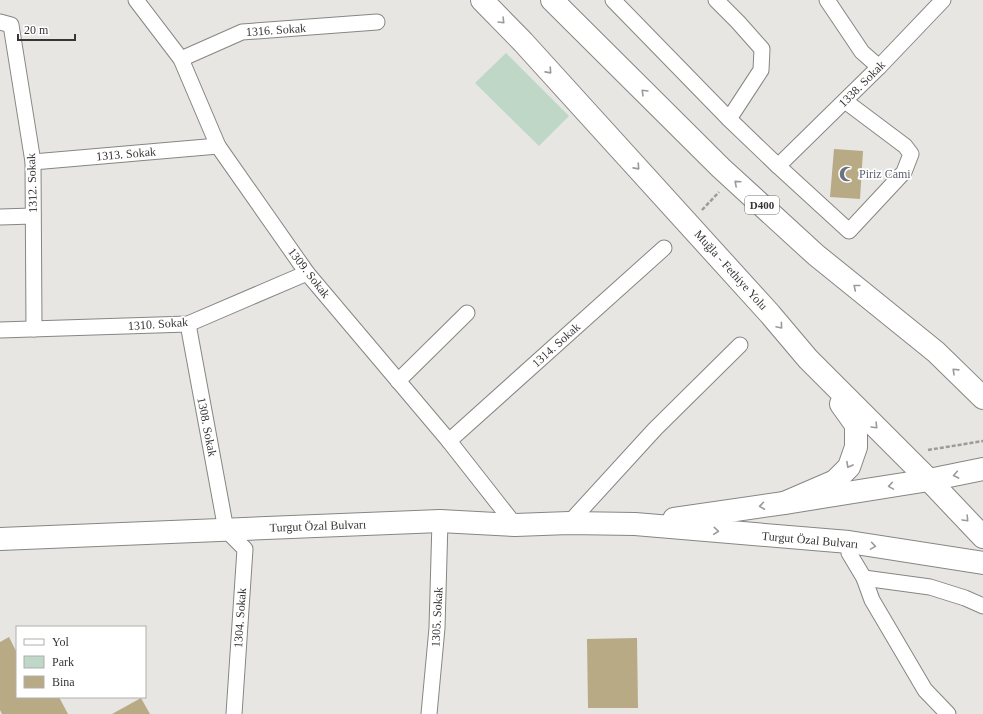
<svg xmlns="http://www.w3.org/2000/svg" width="983" height="714" viewBox="0 0 983 714" font-family="'Times New Roman',serif">
<style>
.green{fill:#bed7c7}
.building{fill:#b7aa84}
.lines{fill:none;stroke-linecap:round;stroke-linejoin:round}
.street-casing{stroke:#878682;stroke-width:17}
.secondary-casing{stroke:#878682;stroke-width:24}
.highway-casing{stroke:#878682;stroke-width:24}
.path{stroke:#9c9b99;stroke-width:2.5;stroke-dasharray:4 2;stroke-linecap:butt}
.street{stroke:#fff;stroke-width:15}
.secondary{stroke:#fff;stroke-width:22}
.highway{stroke:#fff;stroke-width:22}
.oneway{stroke:#9b9a9a}
.labels{text-anchor:middle;stroke-width:3.5;stroke-linejoin:round;paint-order:stroke}
.shield{fill:#fff;stroke:#737272;stroke-width:1}
.shield-label{font-size:11px;font-weight:bold;fill:#373635}
.street-label{font-size:12px;fill:#373635;stroke:#fff}
.worship-label{font-size:12px;fill:#5b616d;stroke:#fff;text-anchor:start}
</style>
<rect width="100%" height="100%" fill="#e7e6e3"/>
<polygon class="green" points="506,53 569,116 539,146 475,83"/>
<g class="building">
<polygon points="834,149 863,151 860,199 830,197"/>
<polygon points="9,637 17,653 17,697 59,697 68,714 2,714 0,710 0,642"/>
<polygon points="637,638 638,708 588,708 587,639"/>
<polygon points="141,698 150,714 112,714"/>
</g>
<g class="lines">
<defs>
<g id="street">
<polyline points="136,0 181,59 218,146 307,273 449,441 515,525"/>
<polyline points="613,0 729,119 778,166 849,231 904,172 911,154 905,146 845,101"/>
<polyline points="716,0 738,22 762,49 761,70 729,119"/>
<polyline points="827,0 862,52 879,67"/>
<polyline points="0,22 11,25 33,162 34,329"/>
<polyline points="181,59 242,32 377,22"/>
<polyline points="33,162 218,146"/>
<polyline points="778,166 879,67 943,0"/>
<polyline points="0,217 33,216"/>
<polyline points="188,324 226,530 245,549 234,714"/>
<polyline points="0,330 188,324 307,273"/>
<polyline points="398,381 467,313"/>
<polyline points="449,441 664,248"/>
<polyline points="569,523 655,429 740,345"/>
<polyline points="849,542 849,553 864,578 872,600 925,690 948,714"/>
<polyline points="864,578 930,587 965,598 983,606"/>
<polyline points="429,714 437,628 440,521"/>
</g>
<g id="secondary">
<polyline points="674,519 784,503 929,480"/>
<polyline points="0,539 440,521 515,525 569,523 635,524 849,542 983,563"/>
</g>
<g id="highway">
<polyline points="482,0 523,42 770,314 808,359 929,480 983,537"/>
<polyline points="552,0 721,168 816,255 936,352 983,398"/>
<polyline points="929,480 983,469"/>
<polyline points="784,503 835,481 849,467 856,447 856,425 841,404"/>
</g>
</defs>
<use href="#street" class="street-casing"/>
<use href="#secondary" class="secondary-casing"/>
<use href="#highway" class="highway-casing"/>
<g class="path">
<polyline points="702,210 719,192"/>
<polyline points="928,450 983,441"/>
</g>
<use href="#street" class="street"/>
<use href="#secondary" class="secondary"/>
<use href="#highway" class="highway"/>
</g>
<defs><path id="oneway-chevron" d="M-2-3.5L2.5 0L-2 3.5" fill="none" stroke-width="1.6" stroke-linecap="round" stroke-linejoin="round"/></defs>
<g class="oneway">
<use href="#oneway-chevron" transform="translate(502 21) rotate(46)"/>
<use href="#oneway-chevron" transform="translate(549 71) rotate(48)"/>
<use href="#oneway-chevron" transform="translate(644 92) rotate(-135)"/>
<use href="#oneway-chevron" transform="translate(637 167) rotate(48)"/>
<use href="#oneway-chevron" transform="translate(737 183) rotate(-138)"/>
<use href="#oneway-chevron" transform="translate(856 287) rotate(-141)"/>
<use href="#oneway-chevron" transform="translate(780 326) rotate(50)"/>
<use href="#oneway-chevron" transform="translate(955 371) rotate(-136)"/>
<use href="#oneway-chevron" transform="translate(875 426) rotate(45)"/>
<use href="#oneway-chevron" transform="translate(849 465) rotate(119)"/>
<use href="#oneway-chevron" transform="translate(956 475) rotate(169)"/>
<use href="#oneway-chevron" transform="translate(891 486) rotate(171)"/>
<use href="#oneway-chevron" transform="translate(762 506) rotate(172)"/>
<use href="#oneway-chevron" transform="translate(966 519) rotate(47)"/>
<use href="#oneway-chevron" transform="translate(716 531) rotate(5)"/>
<use href="#oneway-chevron" transform="translate(873 546) rotate(9)"/>
</g>
<defs>
<symbol id="mosque-bare" viewBox="-9 -9 18 18"><path d="M3.5-4.9A6 6 0 1 0 3.5 4.9A5 5 0 1 1 3.5-4.9Z" fill="#6b7280" stroke="#fff" stroke-width="2.5" paint-order="stroke"/></symbol>
</defs>
<g fill-rule="evenodd">
<use href="#mosque-bare" x="836" y="163" width="22" height="22"/>
</g>
<g class="labels">
<rect class="shield" x="745" y="196" width="34" height="18" rx="3"/>
<g class="shield-label">
<text x="762" y="209">D400</text>
</g>
<g class="street-label">
<text transform="translate(276 30) rotate(-4)" y="4">1316. Sokak</text>
<text transform="translate(862 84) rotate(-45)" y="4">1338. Sokak</text>
<text transform="translate(126 154) rotate(-5)" y="4">1313. Sokak</text>
<text transform="translate(32 183) rotate(-92)" y="4">1312. Sokak</text>
<text transform="translate(731 270) rotate(48)" y="4">Muğla - Fethiye Yolu</text>
<text transform="translate(309 273) rotate(52)" y="4">1309. Sokak</text>
<text transform="translate(158 324) rotate(-4)" y="4">1310. Sokak</text>
<text transform="translate(556 345) rotate(-42)" y="4">1314. Sokak</text>
<text transform="translate(207 427) rotate(79)" y="4">1308. Sokak</text>
<text transform="translate(318 526) rotate(-2)" y="4">Turgut Özal Bulvarı</text>
<text transform="translate(810 540) rotate(5)" y="4">Turgut Özal Bulvarı</text>
<text transform="translate(437 617) rotate(-87)" y="4">1305. Sokak</text>
<text transform="translate(240 618) rotate(-86)" y="4">1304. Sokak</text>
</g>
<g class="worship-label">
<text x="859" y="178">Piriz Cami</text>
</g>
</g>
<rect x="16" y="626" width="130" height="72" fill="#ffffff" stroke="#afafae"/>
<rect x="24" y="639" width="20" height="6" fill="#ffffff" stroke="#afafae"/>
<text x="52" y="646" font-size="12" fill="#373635">Yol</text>
<rect x="24" y="656" width="20" height="12" fill="#bed7c7" stroke="#afafae"/>
<text x="52" y="666" font-size="12" fill="#373635">Park</text>
<rect x="24" y="676" width="20" height="12" fill="#b7aa84" stroke="#afafae"/>
<text x="52" y="686" font-size="12" fill="#373635">Bina</text>
<path d="M18 34v6h57v-6" fill="none" stroke="#373635" stroke-width="2"/>
<text x="24" y="34" font-size="12" fill="#373635" stroke="#ffffff" stroke-width="3" paint-order="stroke">20 m</text>
</svg>
